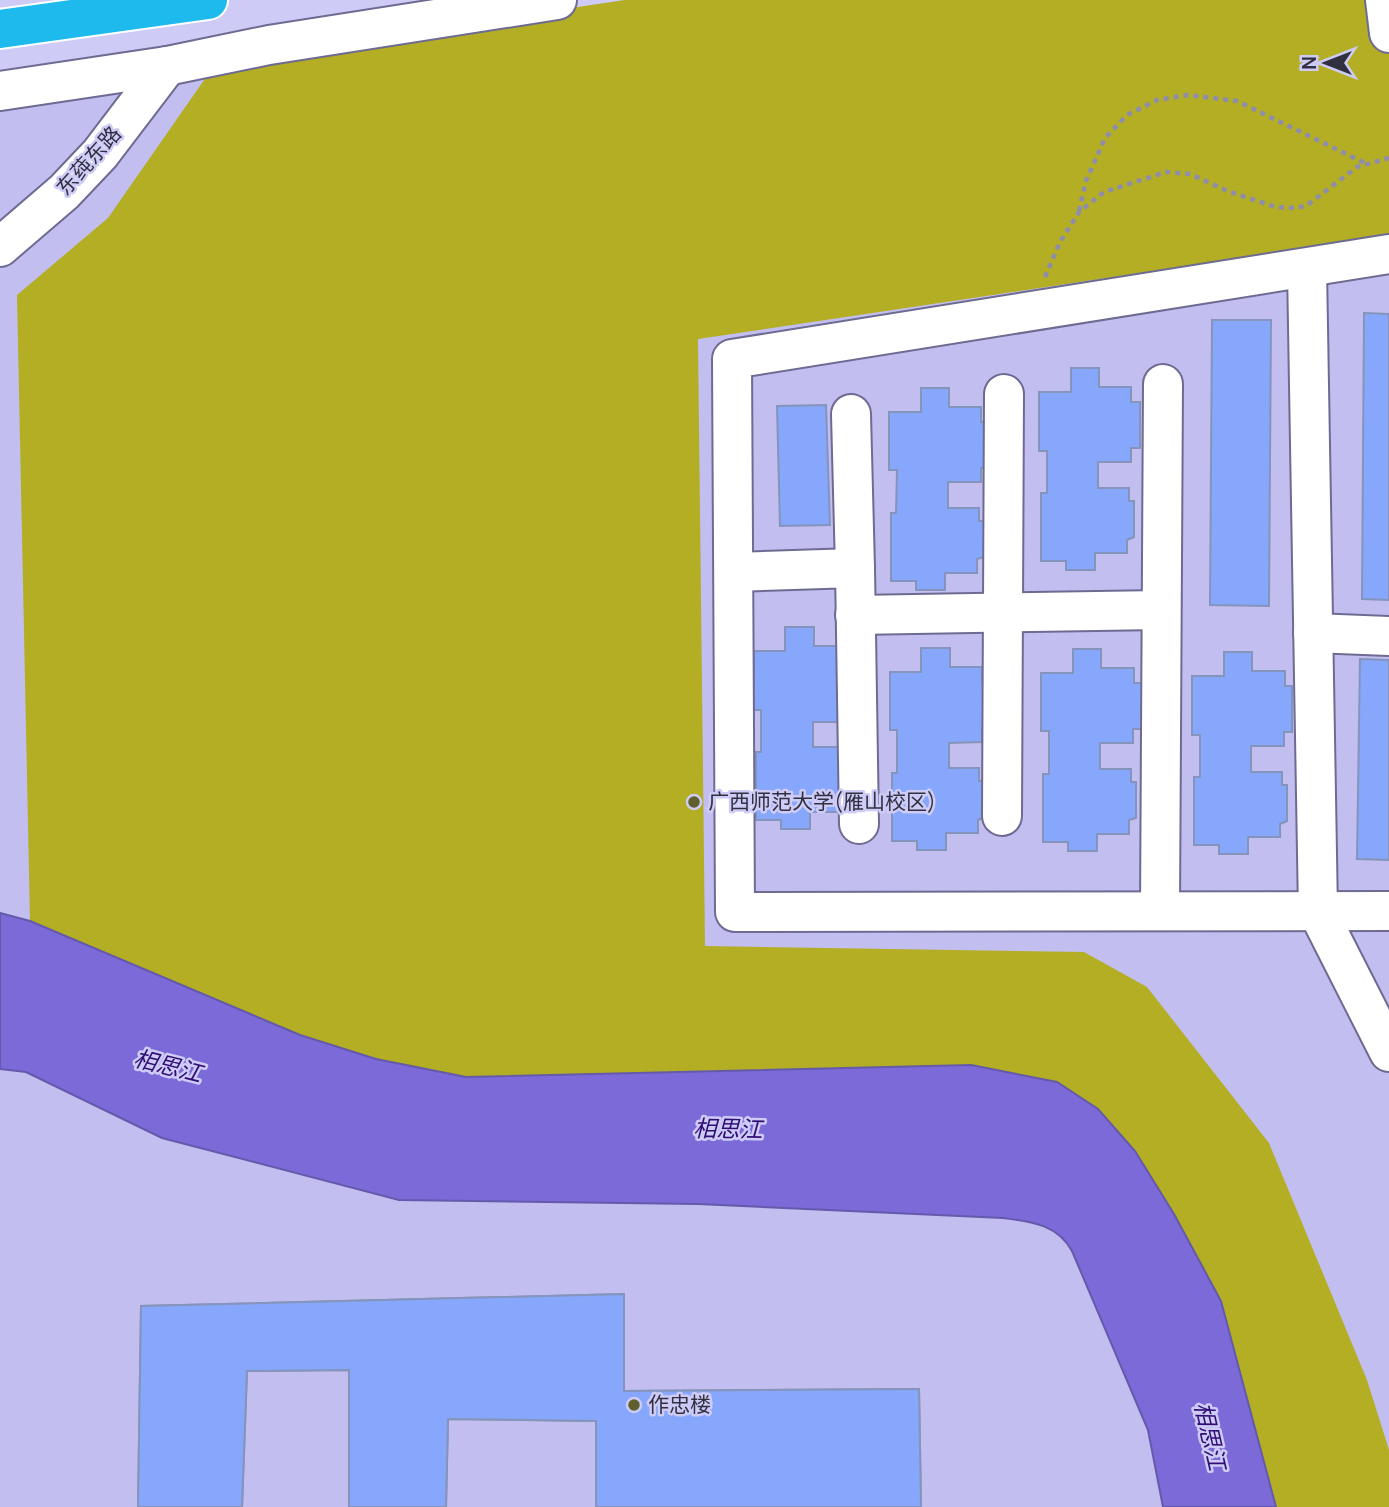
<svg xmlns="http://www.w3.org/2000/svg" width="1389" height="1507" viewBox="0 0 1389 1507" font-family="Manrope,'Noto Sans SC',sans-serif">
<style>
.built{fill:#c2bef0}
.green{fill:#b3ae23}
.water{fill:#7b6ad8;stroke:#6559ab;stroke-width:2}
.building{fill:#87a7fd;stroke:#8594ba;stroke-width:2}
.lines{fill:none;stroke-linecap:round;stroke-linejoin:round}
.minor-casing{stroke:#6e6b92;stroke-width:42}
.highway-casing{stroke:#fff;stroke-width:42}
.path{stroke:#8e8dad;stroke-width:4.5;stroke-dasharray:5 5;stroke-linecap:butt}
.minor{stroke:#fff;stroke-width:38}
.highway{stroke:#1fbaed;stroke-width:38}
.poi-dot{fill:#615f2c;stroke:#ceccf7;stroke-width:2.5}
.labels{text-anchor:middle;stroke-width:5;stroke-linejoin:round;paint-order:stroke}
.street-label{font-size:21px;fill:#313041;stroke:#ceccf7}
.poi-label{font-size:21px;fill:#313041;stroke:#ceccf7;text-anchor:start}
.water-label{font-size:23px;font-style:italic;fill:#2f0d73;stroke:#ceccf7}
</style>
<rect width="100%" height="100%" fill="#ceccf7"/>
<polygon class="built" points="625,0 1389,0 1389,1507 0,1507 0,97"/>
<polygon class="green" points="625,0 1389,0 1389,236 698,339 705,946 1084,952 1147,987 1269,1143 1367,1380 1389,1450 1389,1507 1276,1507 1221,1301 1174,1214 1135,1151 1057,1082 971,1065 466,1077 376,1059 300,1035 30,921 17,295 108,218 218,60"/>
<path class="water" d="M 0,913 L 30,921 L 300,1035 L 376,1059 L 466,1077 L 971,1065 L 1057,1082 L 1098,1109 L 1135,1151 L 1174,1214 L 1221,1301 L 1276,1507 L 1163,1507 L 1148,1430 L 1072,1251 C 1057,1224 1032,1222 1003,1218 L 698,1204 L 399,1200 L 162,1138 L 26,1072 L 0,1069 Z"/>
<g class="building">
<polygon points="1364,313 1389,314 1389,600 1362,599"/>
<polygon points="1212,320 1271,320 1269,606 1210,605"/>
<polygon points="1071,368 1099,368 1099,387 1131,387 1131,402 1140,402 1140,448 1131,448 1131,462 1098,462 1098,488 1129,488 1129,501 1134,501 1134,537 1127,540 1127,553 1095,553 1095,570 1066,570 1066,561 1041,561 1041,493 1047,493 1047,451 1039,451 1039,392 1071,392"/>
<polygon points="921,388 949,388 949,407 981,407 981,422 990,422 990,468 981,468 981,482 948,482 948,508 979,508 979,521 984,521 984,557 977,559 977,573 945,573 945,590 916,590 916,581 891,581 891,513 896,513 897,470 889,470 889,412 921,412"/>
<polygon points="826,405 830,525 780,526 777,406"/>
<polygon points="785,627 814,627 814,646 846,646 846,722 813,722 813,747 843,747 842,812 810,812 810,829 781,829 781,820 756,820 756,752 761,752 761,710 754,710 754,651 785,651"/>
<polygon points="921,648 950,648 950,667 982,667 982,682 990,682 990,728 982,728 982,742 949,743 949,768 979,768 979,781 985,781 985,817 978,820 978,833 946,833 946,850 917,850 917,841 892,841 892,773 897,773 897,730 890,730 890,672 921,672"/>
<polygon points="1073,649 1101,649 1101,668 1134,668 1134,683 1142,683 1142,729 1133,729 1133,743 1100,743 1100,769 1131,769 1131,782 1136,782 1136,818 1129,820 1129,834 1097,834 1097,851 1068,851 1068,842 1043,842 1043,774 1049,774 1049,731 1041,731 1041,673 1073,673"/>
<polygon points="1224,652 1252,652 1252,671 1285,671 1285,686 1292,686 1292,732 1284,732 1284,746 1251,746 1251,772 1282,772 1282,785 1287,785 1287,821 1280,824 1280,837 1248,837 1248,854 1219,854 1219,845 1194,845 1194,777 1200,777 1200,735 1192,735 1192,676 1224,676"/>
<polygon points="1360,659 1389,660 1389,860 1357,859"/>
<polygon points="624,1294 624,1391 919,1389 921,1507 850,1507 850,1456 669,1456 669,1507 596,1507 596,1421 448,1419 446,1507 349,1507 349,1370 247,1371 242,1507 138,1507 141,1306"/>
<polygon points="624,1294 624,1391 919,1389 921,1507 596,1507 596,1421 448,1419 446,1507 349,1507 349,1370 247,1371 242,1507 138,1507 141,1306"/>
</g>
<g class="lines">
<defs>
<g id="minor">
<polyline points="1385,0 1389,33"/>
<polyline points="0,91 167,66 269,45 557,0"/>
<polyline points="0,247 64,192 100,154 167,66"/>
<polyline points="1389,254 732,359 735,912 1389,911"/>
<polyline points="1307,268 1318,912 1389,1052"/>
<polyline points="851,414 855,568"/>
<polyline points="734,572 855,568 859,824"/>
<polyline points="855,615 1161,610"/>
<polyline points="1313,633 1389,636"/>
<polyline points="1002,816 1004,394"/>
<polyline points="1160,910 1163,384"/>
</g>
<polyline id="highway" points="0,29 208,0"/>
</defs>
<use href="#minor" class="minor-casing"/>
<use href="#highway" class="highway-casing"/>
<g class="path">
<polyline points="1079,211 1086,181 1105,138 1127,115 1157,100 1188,95 1237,101 1367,164"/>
<polyline points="1045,277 1060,242 1079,212 1104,192 1166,172 1190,174 1230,192 1276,207 1295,208 1306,206 1357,167 1389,158"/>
</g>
<use href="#minor" class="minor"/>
<use href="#highway" class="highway"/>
</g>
<g class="poi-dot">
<circle cx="694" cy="802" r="7"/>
<circle cx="634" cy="1405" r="7"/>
</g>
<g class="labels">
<g class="street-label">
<text transform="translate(89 161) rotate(-48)" y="7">东莼东路</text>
</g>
<g class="poi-label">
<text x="708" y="809">广西师范大学(雁山校区)</text>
<text x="648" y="1412">作忠楼</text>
</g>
<g class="water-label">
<text transform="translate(168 1066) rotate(14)" y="8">相思江</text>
<text transform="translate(728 1129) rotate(1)" y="8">相思江</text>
<text transform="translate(1210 1436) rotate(77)" y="8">相思江</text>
</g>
</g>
<g transform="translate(1326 63) rotate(270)" stroke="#ceccf7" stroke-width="5" paint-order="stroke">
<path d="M0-5L12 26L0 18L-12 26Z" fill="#313041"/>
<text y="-10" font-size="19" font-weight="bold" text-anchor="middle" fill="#313041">N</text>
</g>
</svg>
